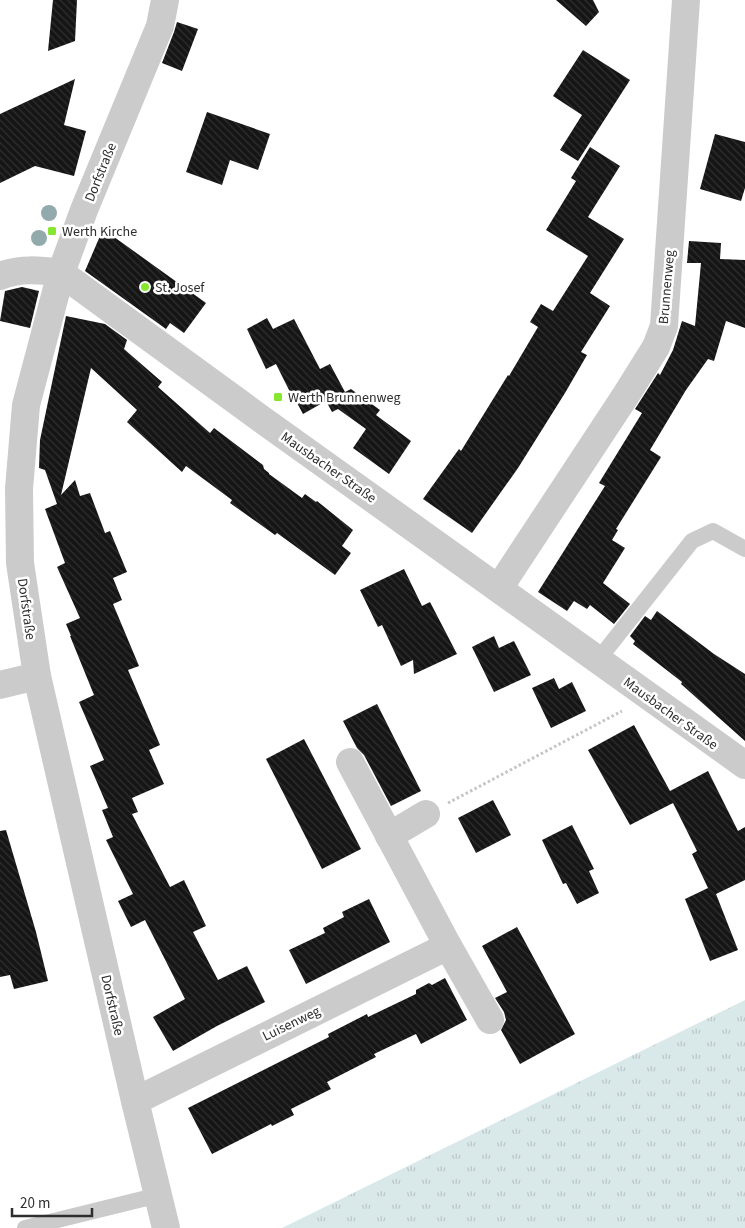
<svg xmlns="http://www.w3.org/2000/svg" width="745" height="1228" viewBox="0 0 745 1228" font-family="'Source Sans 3',sans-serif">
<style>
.grass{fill:url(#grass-tufts)}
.building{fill:url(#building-back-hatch)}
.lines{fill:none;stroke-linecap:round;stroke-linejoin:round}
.path{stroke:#c5c5c5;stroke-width:3;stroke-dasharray:2.5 2.5;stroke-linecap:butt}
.lane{stroke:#cbcbcb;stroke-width:16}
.street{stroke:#cbcbcb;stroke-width:28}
.tree{fill:#93aaad}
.poi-dot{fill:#87e630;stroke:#fff;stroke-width:2}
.labels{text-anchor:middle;stroke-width:5;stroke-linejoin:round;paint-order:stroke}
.street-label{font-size:14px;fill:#2e2e2e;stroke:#fff}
.poi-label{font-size:14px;fill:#2e2e2e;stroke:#fff;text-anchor:start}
</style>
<defs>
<pattern id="grass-tufts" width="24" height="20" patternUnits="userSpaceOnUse" patternTransform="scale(1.25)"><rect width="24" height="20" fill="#d9e8e9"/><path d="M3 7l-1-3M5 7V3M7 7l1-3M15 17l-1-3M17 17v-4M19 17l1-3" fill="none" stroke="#bbc7c8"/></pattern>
<pattern id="building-back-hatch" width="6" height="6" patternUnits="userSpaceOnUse" patternTransform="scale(1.25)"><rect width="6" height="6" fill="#151515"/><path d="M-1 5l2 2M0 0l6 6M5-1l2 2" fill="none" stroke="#2f2f2f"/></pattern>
</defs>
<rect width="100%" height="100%" fill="#fff"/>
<polygon class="grass" points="745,1000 745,1228 282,1228"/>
<g class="building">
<polygon points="53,0 77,0 75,41 48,51"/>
<polygon points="556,0 593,0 599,12 586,26"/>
<polygon points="177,22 198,29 182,71 162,63 174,32"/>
<polygon points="583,50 630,80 578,161 560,150 582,115 553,96"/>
<polygon points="75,79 64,125 86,131 74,176 35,166 0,183 0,114"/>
<polygon points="207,112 270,134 258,170 230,160 222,185 186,172"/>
<polygon points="715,134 745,142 745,188 741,201 700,189"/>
<polygon points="590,147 620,166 588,217 624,239 590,293 610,306 581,352 587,355 565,393 518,468 472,533 423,499 459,449 461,451 508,375 509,376 538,327 530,322 541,304 553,311 588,256 546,230 576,181 571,178"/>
<polygon points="103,229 206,303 184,333 170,323 166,329 85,271"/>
<polygon points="689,241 721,243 720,259 745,260 745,328 726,321 714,361 708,359 686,390 650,450 661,457 616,529 618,530 612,540 625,548 603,583 630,604 614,624 590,605 587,609 574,601 567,611 538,592 605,486 599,483 642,413 635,409 658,373 660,375 673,350 682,321 695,326 701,263 687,263"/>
<polygon points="22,287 39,291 30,328 0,321 5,291"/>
<polygon points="66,316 105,324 127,340 124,349 162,382 158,387 210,433 214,428 263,465 264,469 269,473 269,474 302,498 305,494 316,502 317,501 353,530 342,546 351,553 335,575 277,533 275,535 230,503 232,500 186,466 182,472 127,422 137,410 91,368 61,495 75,480 80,496 90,493 105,533 110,531 127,572 113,578 122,600 113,604 139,666 128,670 160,745 149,750 164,784 132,798 138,812 132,814 170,887 184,880 206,926 193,932 218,980 247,966 265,1002 217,1026 173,1051 153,1017 185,999 145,920 131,927 118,901 133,894 106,840 113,837 102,810 108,808 90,766 104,760 79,702 94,695 70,636 71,636 66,624 80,618 57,567 65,563 45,509 57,504 45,470 39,468 40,440"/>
<polygon points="267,318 273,329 294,319 320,369 330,364 345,392 351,389 380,410 376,415 411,441 389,474 353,448 366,429 338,409 332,412 326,401 303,414 296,401 295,402 276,364 266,369 247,329"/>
<polygon points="404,569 422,606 430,602 457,654 414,674 413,660 401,666 382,625 378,627 360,590"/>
<polygon points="657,611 714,654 745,674 745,741 681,684 682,682 633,644 635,641 630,636 645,616 651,620"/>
<polygon points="494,636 499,648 514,641 531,675 494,692 472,647"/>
<polygon points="554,678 559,689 572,682 586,711 551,728 532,688"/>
<polygon points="377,704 421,791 391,806 364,755 357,748 343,721"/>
<polygon points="634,725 670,791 708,771 738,831 745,827 745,880 716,894 738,950 710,961 685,899 708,888 692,854 697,851 673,803 630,825 588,750"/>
<polygon points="304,739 361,849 322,869 266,759"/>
<polygon points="493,800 511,835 476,853 458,818"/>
<polygon points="572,825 594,869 589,871 599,893 577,904 566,883 563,884 542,840"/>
<polygon points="6,830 36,932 48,981 14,989 10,975 0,977 0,831"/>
<polygon points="369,899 390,942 306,984 289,950 325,933 323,928 344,917 342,912"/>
<polygon points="517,927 575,1034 520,1064 501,1030 506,1020 504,1012 495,998 507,992 482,946"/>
<polygon points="445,978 467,1020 421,1044 416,1034 374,1054 376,1057 327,1082 331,1089 291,1109 294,1115 272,1126 271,1124 212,1154 188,1108 329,1037 328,1034 367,1014 368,1017 416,994 416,990 429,983 432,985"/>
</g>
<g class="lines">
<polyline class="path" points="448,803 622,711"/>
<g class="lane">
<polyline points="598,660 692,541 713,531 745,549"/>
<polyline points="25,1228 159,1195"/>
</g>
<g class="street">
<polyline points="165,0 160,26 84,210 61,273 26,405 19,489 20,563 37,676 135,1101 166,1228"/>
<path d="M 0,276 C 20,268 40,270 61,273 L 264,421 L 745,765"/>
<polyline points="499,588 626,395 656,347 664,326 686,0"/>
<polyline points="0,685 37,676"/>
<polyline points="389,836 426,814"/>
<polyline points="448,946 490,1020"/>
<polyline points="135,1101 448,946 350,762"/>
</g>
</g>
<g class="tree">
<circle cx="49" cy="213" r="8"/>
<circle cx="39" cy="238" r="8"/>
</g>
<g class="poi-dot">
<rect x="47" y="226" width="10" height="10" rx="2.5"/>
<circle cx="145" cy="287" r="5"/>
<rect x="273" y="392" width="10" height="10" rx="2.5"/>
</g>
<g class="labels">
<g class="street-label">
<text transform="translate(100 172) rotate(-68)" y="5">Dorfstraße</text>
<text transform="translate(666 287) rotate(-85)" y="5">Brunnenweg</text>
<text transform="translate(329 467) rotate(35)" y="5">Mausbacher Straße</text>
<text transform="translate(27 609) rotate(82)" y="5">Dorfstraße</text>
<text transform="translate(671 713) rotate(36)" y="5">Mausbacher Straße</text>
<text transform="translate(113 1005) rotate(77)" y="5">Dorfstraße</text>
<text transform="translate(291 1023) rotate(-26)" y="5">Luisenweg</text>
</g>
<g class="poi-label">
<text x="62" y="236">Werth Kirche</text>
<text x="155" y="292">St. Josef</text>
<text x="288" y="402">Werth Brunnenweg</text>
</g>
</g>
<path d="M12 1208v8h80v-8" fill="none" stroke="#2e2e2e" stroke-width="2.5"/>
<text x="20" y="1208" font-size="15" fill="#2e2e2e" stroke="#ffffff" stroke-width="4" paint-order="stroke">20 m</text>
</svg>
